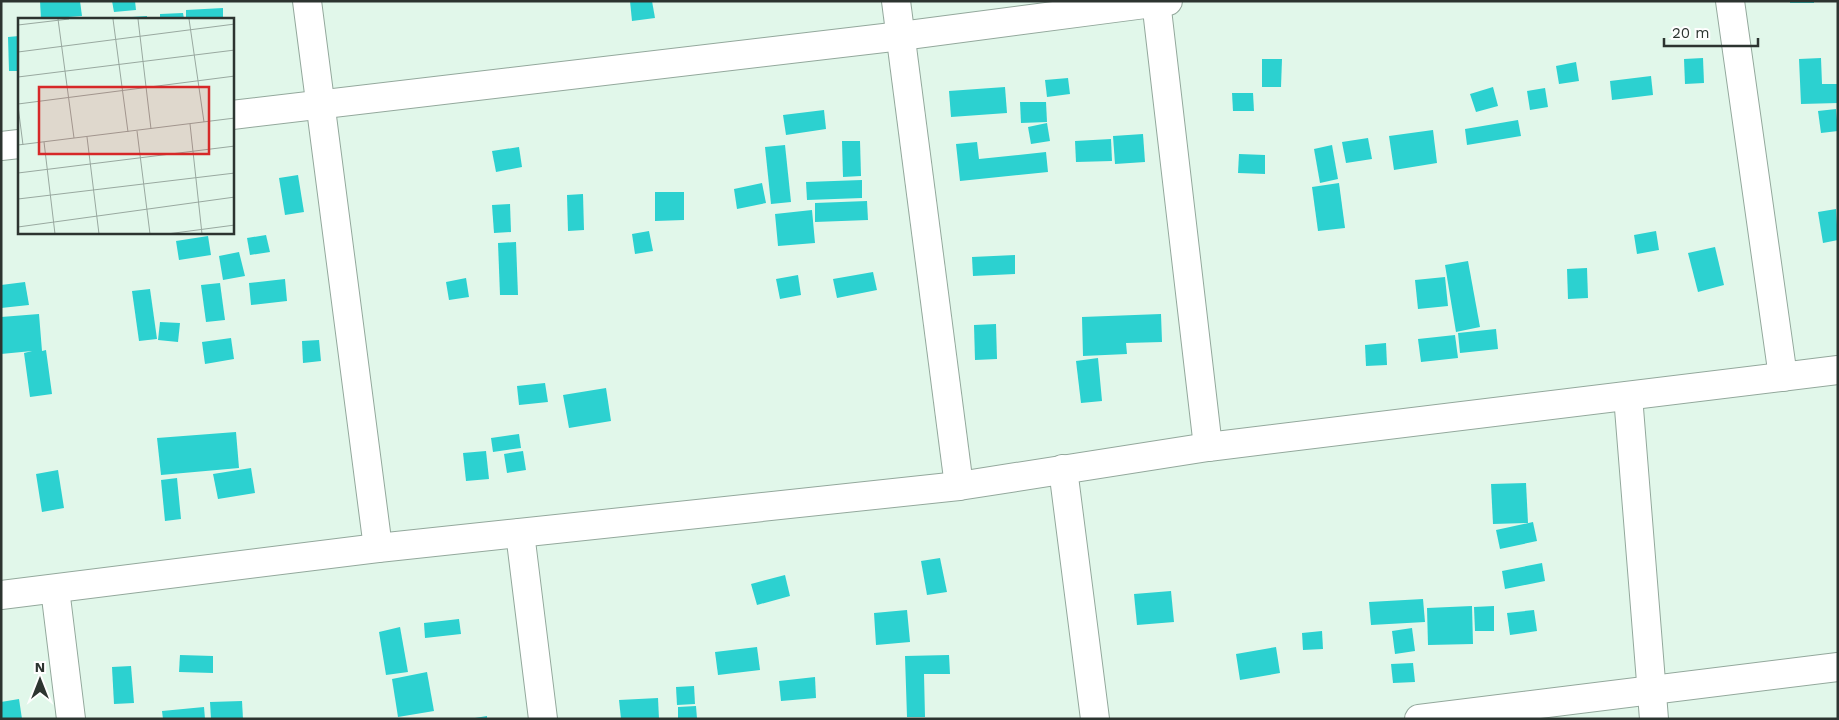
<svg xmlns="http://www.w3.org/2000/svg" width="1839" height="720" viewBox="0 0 1839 720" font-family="'Work Sans',sans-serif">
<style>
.building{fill:#2cd1d0}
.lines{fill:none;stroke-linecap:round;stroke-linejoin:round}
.minor-casing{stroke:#93a89c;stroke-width:30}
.tertiary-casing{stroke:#93a89c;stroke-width:30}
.minor{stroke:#fff;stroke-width:28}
.tertiary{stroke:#fff;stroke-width:28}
.inset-road{fill:none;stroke:#99a9a0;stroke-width:1}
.view{fill:#d62828;fill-opacity:0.15;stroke:#d62828;stroke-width:2.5}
.inset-edge{fill:none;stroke:#2c3430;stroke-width:2.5}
</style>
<rect width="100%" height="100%" fill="#e1f7ea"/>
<g class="building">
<polygon points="40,1 80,1 82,16 41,19"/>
<polygon points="112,1 135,1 136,10 114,12"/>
<polygon points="630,1 652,1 655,18 632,21"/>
<rect x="1790" y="1" width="24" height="2"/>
<polygon points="223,8 223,19 186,19 186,10"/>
<polygon points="183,13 184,19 160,19 160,14"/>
<polygon points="147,16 147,19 132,19 132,17"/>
<polygon points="19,36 19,71 9,71 8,37"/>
<polygon points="1703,58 1704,83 1685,84 1684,59"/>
<polygon points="1821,58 1822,84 1838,84 1838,103 1801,104 1799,59"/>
<polygon points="1262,59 1282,59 1281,87 1262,87"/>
<polygon points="1576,62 1579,81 1559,84 1556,66"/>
<polygon points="1651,76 1653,95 1612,100 1610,81"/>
<polygon points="1068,78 1070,94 1047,97 1045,80"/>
<polygon points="1005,87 1007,113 951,117 949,91"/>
<polygon points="1493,87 1498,106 1476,112 1470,94"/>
<polygon points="1545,88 1548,107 1530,110 1527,91"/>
<polygon points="1232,93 1253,93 1254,111 1233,111"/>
<polygon points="1020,102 1046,102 1047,122 1021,123"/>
<polygon points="1836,109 1838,131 1821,133 1818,111"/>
<polygon points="824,110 826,129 786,135 783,115"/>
<polygon points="1518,120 1521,136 1467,145 1465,129"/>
<polygon points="1047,123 1050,141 1031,144 1028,127"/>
<polygon points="1433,130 1437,163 1394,170 1389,136"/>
<polygon points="1143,134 1145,162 1115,164 1113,136"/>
<polygon points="1368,138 1372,159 1346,163 1342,142"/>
<polygon points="1111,139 1112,161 1076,162 1075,141"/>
<polygon points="842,141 860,141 861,176 843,177"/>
<polygon points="977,142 979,159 1046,152 1048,172 960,181 956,144"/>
<polygon points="785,145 791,202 771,204 765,147"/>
<polygon points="1332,145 1338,179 1320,183 1314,149"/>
<polygon points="519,147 522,167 496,172 492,151"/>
<polygon points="1239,154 1265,155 1265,174 1238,173"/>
<polygon points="298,175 304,212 285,215 279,178"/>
<polygon points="862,180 862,198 807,200 806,182"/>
<polygon points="762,183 766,203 737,209 734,189"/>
<polygon points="1339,183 1345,228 1318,231 1312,187"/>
<polygon points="655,192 684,192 684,220 655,221"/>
<polygon points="583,194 584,230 568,231 567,195"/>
<polygon points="867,201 868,220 815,222 815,203"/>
<polygon points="510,204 511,232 494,233 492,205"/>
<polygon points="1836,209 1838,240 1823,243 1818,212"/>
<polygon points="812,210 815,243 778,246 775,214"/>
<polygon points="649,231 653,251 635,254 632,234"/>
<polygon points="1656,231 1659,250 1637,254 1634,235"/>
<polygon points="266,235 270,252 250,255 247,238"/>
<polygon points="208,236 211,255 179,260 176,241"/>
<polygon points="516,242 518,295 500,295 498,243"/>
<polygon points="1715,247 1724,285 1698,292 1688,253"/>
<polygon points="239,252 245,276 223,280 219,256"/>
<polygon points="1015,255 1015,274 973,276 972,257"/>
<polygon points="1468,261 1480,327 1456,332 1445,265"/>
<polygon points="1587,268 1588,298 1568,299 1567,269"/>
<polygon points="873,272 877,290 837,298 833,279"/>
<polygon points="798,275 801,295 780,299 776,279"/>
<polygon points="1445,277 1448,306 1418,309 1415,280"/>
<polygon points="466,278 469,297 449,300 446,282"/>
<polygon points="285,279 287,301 251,305 249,283"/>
<polygon points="25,282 29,305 1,308 1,285"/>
<polygon points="220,283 225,320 206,322 201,285"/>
<polygon points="150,289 157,339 139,341 132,291"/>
<polygon points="39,314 42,351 46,350 52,394 30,397 24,353 32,351 1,354 1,317"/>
<polygon points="1161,314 1162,342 1126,343 1127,354 1083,356 1082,317"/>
<polygon points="160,322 180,323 178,342 158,340"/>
<polygon points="996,324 997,359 975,360 974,325"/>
<polygon points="1496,329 1498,349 1460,353 1458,333"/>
<polygon points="1455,335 1458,358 1421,362 1418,339"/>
<polygon points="231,338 234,359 205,364 202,342"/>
<polygon points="319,340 321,361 303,363 302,341"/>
<polygon points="1386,343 1387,365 1366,366 1365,345"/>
<polygon points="1098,358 1102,401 1081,403 1076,361"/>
<polygon points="545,383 548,402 519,405 517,386"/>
<polygon points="606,388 611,421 569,428 563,395"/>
<polygon points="236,432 239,468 161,475 157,438"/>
<polygon points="519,434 521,448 493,452 491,438"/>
<polygon points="486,451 489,479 466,481 463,453"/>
<polygon points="523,451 526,470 507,473 504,454"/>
<polygon points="251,468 255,493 218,499 213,474"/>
<polygon points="58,470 64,508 42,512 36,474"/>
<polygon points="177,478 181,519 165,521 161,480"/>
<polygon points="1526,483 1528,523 1493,524 1491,484"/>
<polygon points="1533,522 1537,541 1500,549 1496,530"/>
<polygon points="940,558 947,592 927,595 921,561"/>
<polygon points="1542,563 1545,581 1505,589 1502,571"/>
<polygon points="785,575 790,596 757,605 751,584"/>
<polygon points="1171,591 1174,622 1137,625 1134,594"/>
<polygon points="1423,599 1425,622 1371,625 1369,602"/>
<polygon points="1472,606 1473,644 1428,645 1427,608"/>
<polygon points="1494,606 1494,631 1475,631 1474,607"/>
<polygon points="907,610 910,642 876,645 874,613"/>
<polygon points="1534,610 1537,631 1510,635 1507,613"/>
<polygon points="459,619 461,634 425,638 424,623"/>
<polygon points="400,627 408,672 386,675 379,632"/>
<polygon points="1412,628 1415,651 1395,654 1392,631"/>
<polygon points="1322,631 1323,649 1303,650 1302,633"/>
<polygon points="757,647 760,670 718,675 715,652"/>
<polygon points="1276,647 1280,673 1240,680 1236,654"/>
<polygon points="180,655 213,656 213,673 179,672"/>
<polygon points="949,655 950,674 924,674 925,717 907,717 905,656"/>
<polygon points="1413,663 1415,682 1393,683 1391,664"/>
<polygon points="131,666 134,703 114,704 112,667"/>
<polygon points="427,672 434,711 398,717 392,679"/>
<polygon points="815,677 816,698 781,701 779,681"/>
<polygon points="694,686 695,704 677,705 676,687"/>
<polygon points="658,698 659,719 621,719 619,700"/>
<polygon points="19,699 22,719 2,719 1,702"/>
<polygon points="242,701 243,719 211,719 210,702"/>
<polygon points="696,706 697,719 678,719 678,707"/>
<polygon points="204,707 205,719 163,719 162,711"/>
<polygon points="487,716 487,719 475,719 475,718"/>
</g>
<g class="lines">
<defs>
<g id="minor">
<polyline points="307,1 378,548"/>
<polyline points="896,1 959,486"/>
<polyline points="1156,1 1208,447"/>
<polyline points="1730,1 1783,377"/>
<polyline points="232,115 901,36 1168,1"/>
<polyline points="1,146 19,144"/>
<polyline points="1628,396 1654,719"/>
<polyline points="1063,469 1095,719"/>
<polyline points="55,589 71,719"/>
<polyline points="1419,719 1838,667"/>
</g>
<g id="tertiary">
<polyline points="520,533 543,719"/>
<polyline points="1,595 378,548 959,486 1208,447 1838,370"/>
</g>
</defs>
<use href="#minor" class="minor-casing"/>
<use href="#tertiary" class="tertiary-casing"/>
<use href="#minor" class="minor"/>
<use href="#tertiary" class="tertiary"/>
</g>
<g transform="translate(18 18)">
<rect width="216" height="216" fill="#e1f7ea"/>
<path class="inset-road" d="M 40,1 L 56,120M 95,1 L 110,114M 120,1 L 133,111M 171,1 L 186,104M 0,7 L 51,1M 0,34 L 217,6M 0,59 L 217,32M 0,86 L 217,58M 0,88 L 5,127M 172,106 L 184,216M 119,113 L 132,216M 69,119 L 81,216M 26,124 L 37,216M 0,127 L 217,100M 0,155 L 217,128M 0,181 L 217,155M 0,209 L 217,179M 149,216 L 217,207"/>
<path class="view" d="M 21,69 L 191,69 L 191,136 L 21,136 Z"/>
<rect width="216" height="216" class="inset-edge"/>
</g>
<rect width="1839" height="720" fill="none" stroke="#2c3430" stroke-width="5"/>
<g transform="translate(40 680)" stroke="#fefefe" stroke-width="4" paint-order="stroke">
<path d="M0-4L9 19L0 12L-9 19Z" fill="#2c3430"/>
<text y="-8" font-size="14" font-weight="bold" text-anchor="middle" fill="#2c3430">N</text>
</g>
<path d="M1664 38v8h94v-8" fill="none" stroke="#2c3430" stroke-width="2.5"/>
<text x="1672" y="38" font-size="15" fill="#2c3430" stroke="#fefefe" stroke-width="4" paint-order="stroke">20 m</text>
</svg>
